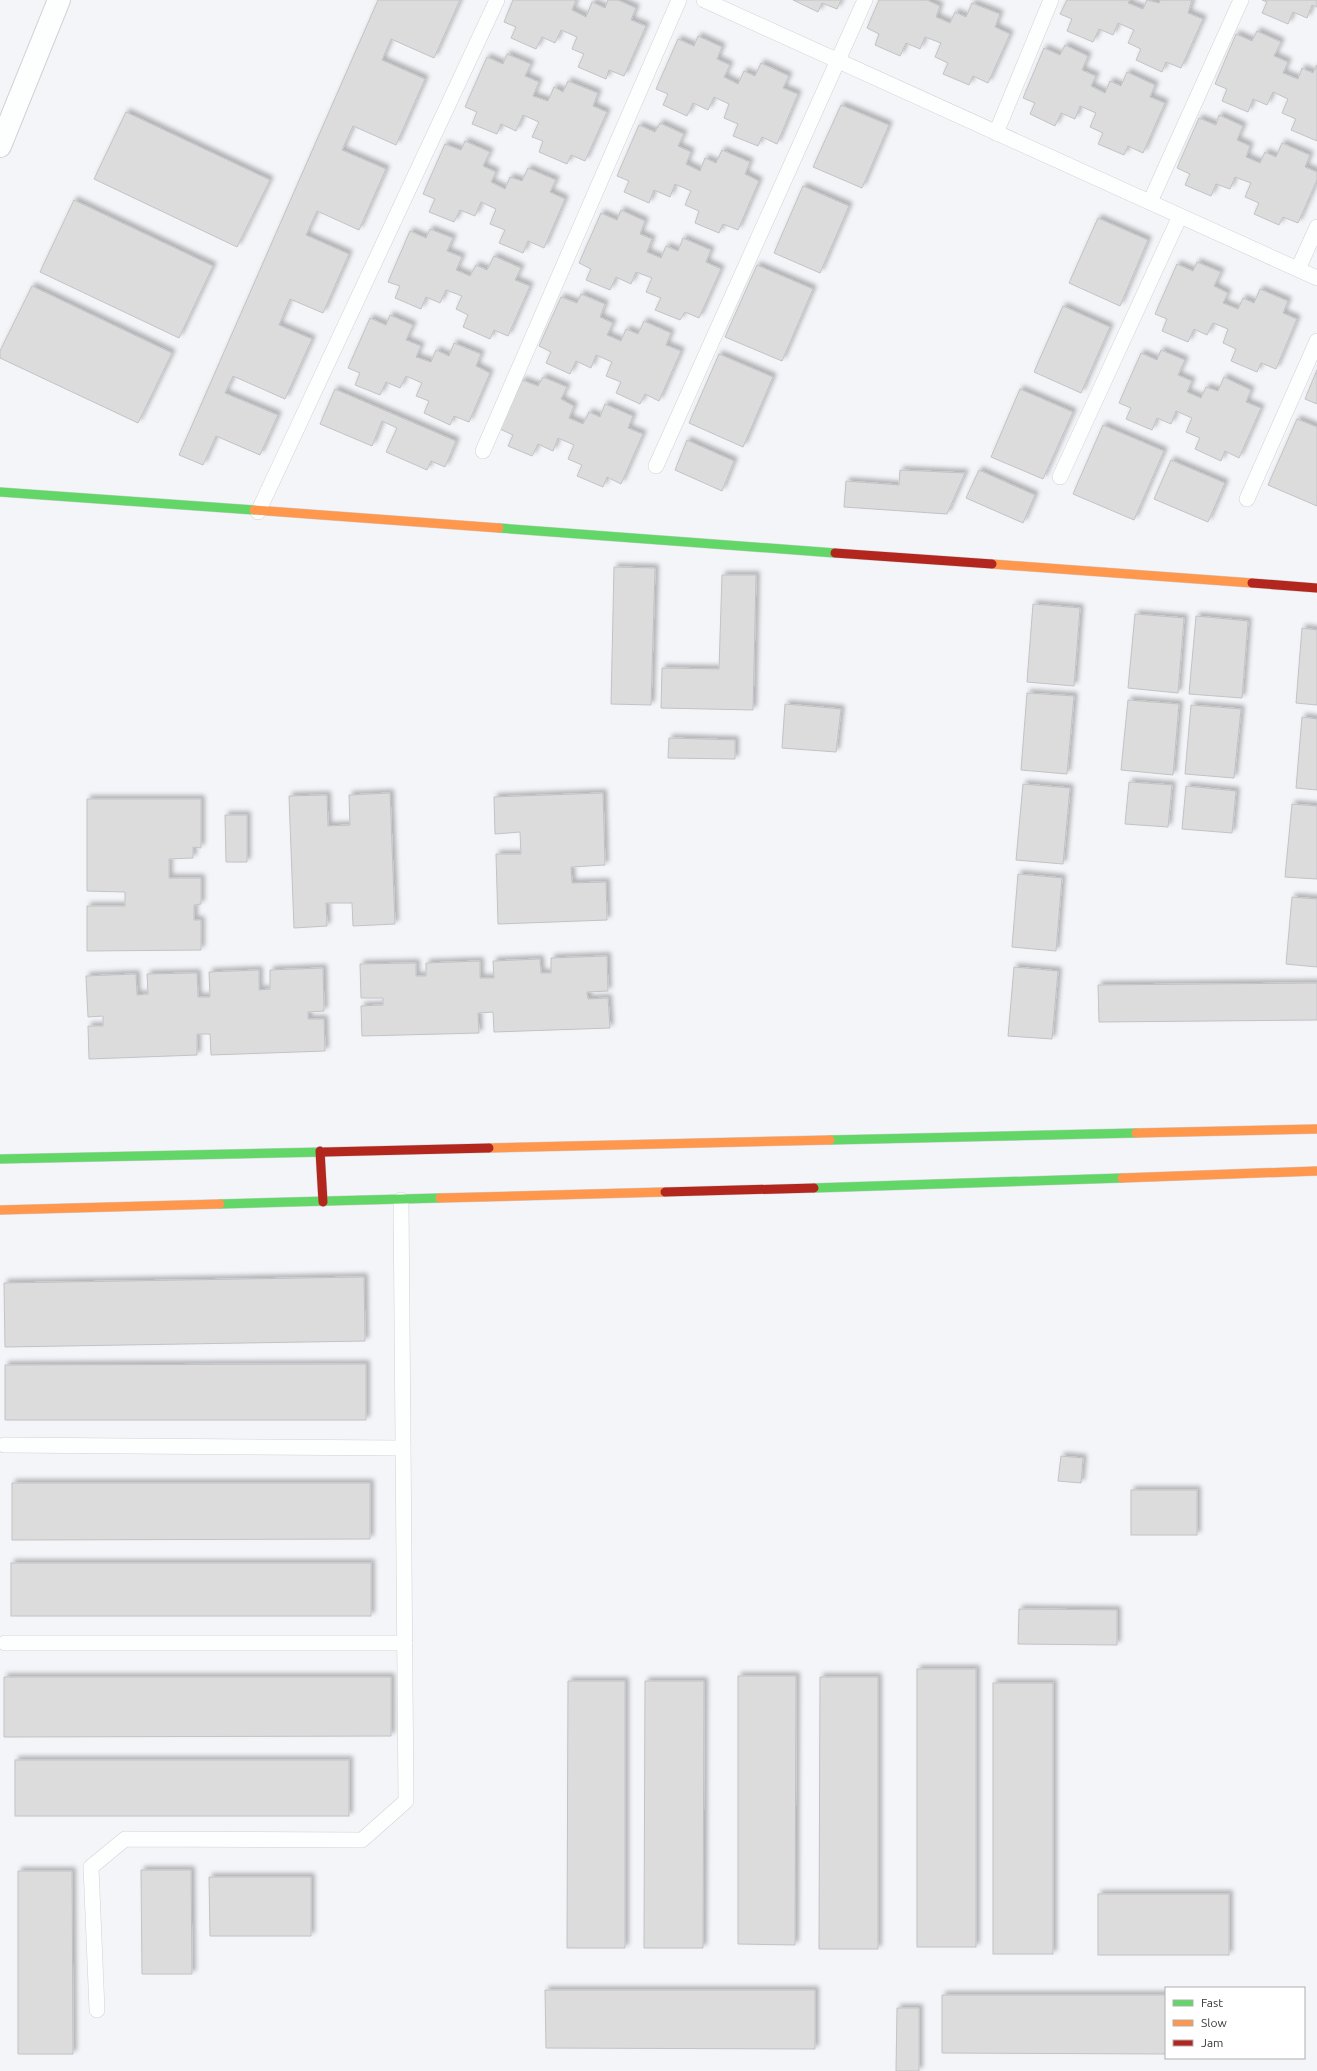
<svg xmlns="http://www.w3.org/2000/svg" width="1317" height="2071" viewBox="0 0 1317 2071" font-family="Ubuntu,sans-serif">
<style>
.building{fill:#dddcdd;stroke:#c3c2c4;filter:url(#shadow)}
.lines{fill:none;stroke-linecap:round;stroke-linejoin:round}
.lane-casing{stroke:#d1d2d4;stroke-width:16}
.street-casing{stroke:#d1d2d4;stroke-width:24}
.fast-casing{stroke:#d1d2d4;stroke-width:10}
.slow-casing{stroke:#d1d2d4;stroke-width:10}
.jam-casing{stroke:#d1d2d4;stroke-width:10}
.lane{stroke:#fdfefe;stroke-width:15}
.street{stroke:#fdfefe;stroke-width:22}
.fast{stroke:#63d668;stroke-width:9}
.slow{stroke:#ff974d;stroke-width:9}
.jam{stroke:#b3261e;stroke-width:9}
</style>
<defs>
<filter id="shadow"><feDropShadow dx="3.5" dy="-3.5" stdDeviation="2" flood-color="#0004"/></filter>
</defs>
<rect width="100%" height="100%" fill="#f4f5f9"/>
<g class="building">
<polygon points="378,0 460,0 434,58 391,39 382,60 425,79 396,145 353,126 342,150 386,169 359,230 317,211 306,235 349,254 323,313 290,299 279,325 312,339 285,399 233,376 225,393 278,415 260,455 216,436 203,465 179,455"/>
<polygon points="513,0 576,0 572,10 586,17 592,2 605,8 608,0 618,0 636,8 631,20 646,26 624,76 609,70 606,79 578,67 584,54 572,49 577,37 561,30 555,43 542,37 536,49 511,38 516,27 504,22"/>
<polygon points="793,0 841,0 837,9 822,3 818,12"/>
<polygon points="879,0 927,0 940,6 936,17 950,23 955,12 966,17 972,3 1000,14 995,27 1010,34 988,83 973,76 969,85 943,74 948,63 935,57 941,43 925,37 920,49 906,43 900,56 875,45 879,34 867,28"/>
<polygon points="1067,0 1130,0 1128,3 1143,9 1147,0 1159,3 1160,0 1192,0 1188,13 1203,19 1181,68 1166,62 1162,72 1136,60 1141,49 1128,43 1134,30 1118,23 1113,35 1099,29 1093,42 1067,31 1072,19 1060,14"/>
<polygon points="1262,0 1317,0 1317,7 1312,5 1307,18 1293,12 1288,24 1262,13 1267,2"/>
<polygon points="1257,31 1281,42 1274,56 1288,62 1283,73 1298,79 1302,68 1313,73 1317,65 1317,141 1291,130 1296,119 1282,113 1288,99 1273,92 1267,105 1253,99 1248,112 1222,101 1227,89 1215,84 1236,34 1252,41"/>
<polygon points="698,36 722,47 717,59 730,65 724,77 738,84 744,71 755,76 761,63 789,76 783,88 798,94 777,144 762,137 758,146 733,136 738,124 724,118 729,104 714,97 708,110 693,103 687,116 663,105 668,94 656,89 678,39 694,46"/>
<polygon points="1065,45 1088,56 1082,70 1096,76 1091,86 1105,93 1110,81 1121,86 1127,72 1155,85 1150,97 1165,103 1143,153 1128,146 1124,155 1098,144 1103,133 1090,127 1096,113 1080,106 1075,119 1061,113 1055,126 1030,114 1035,103 1023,98 1044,48 1060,55"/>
<polygon points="507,54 531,64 525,76 539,82 533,96 548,101 554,87 563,92 568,81 598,93 593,106 607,112 585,161 571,155 567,164 539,152 543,141 532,137 539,122 523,115 516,131 501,124 497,134 472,124 477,112 465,107 487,57 503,64"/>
<polygon points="841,105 889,125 862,188 813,167"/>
<polygon points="126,112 270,180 237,247 94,179"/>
<polygon points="1219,115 1243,126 1237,140 1250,146 1246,157 1260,163 1265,152 1276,157 1282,143 1310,155 1305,167 1317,172 1317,180 1298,223 1283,217 1279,225 1254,214 1259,203 1245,197 1251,183 1235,177 1230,189 1216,184 1211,196 1185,185 1190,174 1177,168 1199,118 1216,125"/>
<polygon points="660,123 684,134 678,146 691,152 686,164 700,171 705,158 716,163 722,150 750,162 745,174 759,181 738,230 723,224 719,233 695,223 699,211 685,205 691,191 675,184 670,197 654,190 649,203 624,192 629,181 617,176 639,125 655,132"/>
<polygon points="465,141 490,152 483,166 496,172 491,182 505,189 510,177 522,181 528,168 556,180 550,192 565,199 544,248 528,241 523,253 499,243 505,230 490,224 496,209 481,202 475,216 460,210 454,222 429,212 435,199 423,194 445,144 461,150"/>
<polygon points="803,186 849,206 820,273 774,253"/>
<polygon points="74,200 213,266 179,338 40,272"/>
<polygon points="621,210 645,221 640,234 652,239 647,252 661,258 666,246 678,251 683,238 711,250 706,262 721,269 699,318 685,312 680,320 655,310 661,298 646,292 652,278 636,272 631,284 616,277 610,290 586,280 591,269 579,263 601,213 617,220"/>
<polygon points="1098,218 1148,240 1120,306 1069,283"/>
<polygon points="430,229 453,238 447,251 462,257 456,270 470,276 476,265 487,270 494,256 521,268 515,280 530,286 508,336 494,330 490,339 463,327 468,315 456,309 462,296 446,290 440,303 426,297 421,309 395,298 400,286 388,282 410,231 426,238"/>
<polygon points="1197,262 1221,272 1214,286 1228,293 1223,303 1238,309 1243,298 1254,303 1260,289 1288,301 1283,313 1297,319 1276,369 1261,363 1257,372 1231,361 1236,349 1223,343 1228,329 1213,323 1207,335 1194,329 1188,342 1162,331 1167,319 1155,314 1177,264 1193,271"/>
<polygon points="757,265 813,289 782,361 725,337"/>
<polygon points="32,286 172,353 138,423 0,358 0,351"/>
<polygon points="581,294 605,304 600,317 613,323 607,335 621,341 626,329 638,334 644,321 671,333 666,345 681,351 659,401 645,394 640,404 616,393 621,382 606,376 612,362 596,355 591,368 576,361 570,374 546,363 551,352 539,346 561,297 577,303"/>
<polygon points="1063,306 1110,327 1081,393 1034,372"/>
<polygon points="390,315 413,325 406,340 421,346 416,357 431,362 436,350 449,356 454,343 481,354 476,366 490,373 469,422 454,416 450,425 424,413 429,401 416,396 422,383 406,376 400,388 386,382 380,395 355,385 360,373 348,368 370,318 386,325"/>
<polygon points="1161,350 1185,360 1178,375 1192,381 1187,392 1201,398 1206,387 1218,391 1224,377 1251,390 1246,402 1261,408 1239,458 1225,451 1221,461 1195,449 1200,438 1186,432 1192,418 1176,411 1171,424 1157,418 1152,430 1126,419 1131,408 1119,403 1141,353 1157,360"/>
<polygon points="719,354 773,377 743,447 689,423"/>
<polygon points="1317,370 1317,404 1305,399"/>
<polygon points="543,377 567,387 561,399 574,406 569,418 583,424 589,412 600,417 605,404 633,416 628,428 643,434 621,484 607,477 603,487 577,476 582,465 568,459 574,445 558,438 553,451 538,444 532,456 508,446 513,435 500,429 522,380 538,386"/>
<polygon points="335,389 456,441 445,467 431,461 427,470 386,452 397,428 382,421 372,446 320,424"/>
<polygon points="1020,389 1073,412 1043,479 991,457"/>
<polygon points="1297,419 1317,427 1317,506 1268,485"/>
<polygon points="1103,425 1164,451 1134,520 1073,494"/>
<polygon points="687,440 734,461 722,491 675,470"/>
<polygon points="1171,460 1225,483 1208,522 1154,499"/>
<polygon points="900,470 965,473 947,514 844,507 846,481 899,485"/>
<polygon points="979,470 1035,495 1023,523 966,498"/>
<polygon points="614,567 655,568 651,705 611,704"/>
<polygon points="722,575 756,575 753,710 661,708 662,668 719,669"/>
<polygon points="1033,604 1080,608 1074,686 1027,682"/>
<polygon points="1135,614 1184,618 1178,693 1128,688"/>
<polygon points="1196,616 1248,621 1242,698 1189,694"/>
<polygon points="1302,628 1317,630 1317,705 1296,703"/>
<polygon points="1027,693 1074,696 1067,774 1021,770"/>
<polygon points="1128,700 1179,704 1173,775 1121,770"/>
<polygon points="785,704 841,709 836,752 782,748"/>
<polygon points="1191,705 1241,709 1234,778 1185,774"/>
<polygon points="1302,717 1317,719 1317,790 1296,788"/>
<polygon points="669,738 735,740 735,759 668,758"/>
<polygon points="1129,782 1172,785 1168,827 1125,824"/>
<polygon points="1023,784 1070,788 1063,864 1016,860"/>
<polygon points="1186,786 1236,791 1232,833 1182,829"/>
<polygon points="390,793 395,924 353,926 352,903 326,903 327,926 294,928 289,796 327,795 328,826 350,825 349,795"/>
<polygon points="603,793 605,865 571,867 572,883 606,882 607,920 498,924 496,854 521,854 520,832 495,834 494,797"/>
<polygon points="87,799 201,799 201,848 193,847 193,858 169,859 169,878 201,878 201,904 194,905 194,920 201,920 201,950 87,951 87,906 125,906 125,892 87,891"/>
<polygon points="1292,804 1317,806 1317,879 1285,877"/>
<polygon points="225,815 247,815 247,862 226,862"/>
<polygon points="1018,874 1062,878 1056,951 1012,947"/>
<polygon points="1292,897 1317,899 1317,967 1286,964"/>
<polygon points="607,956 608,991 587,992 588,999 608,998 610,1028 494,1032 493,1012 478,1013 479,1033 362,1036 361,1006 383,1005 383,998 361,998 360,964 416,963 416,976 426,976 426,963 480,961 480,978 494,978 493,961 540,959 541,973 551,973 551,958"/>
<polygon points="1014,967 1058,971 1052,1039 1008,1036"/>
<polygon points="323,968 324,1011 308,1012 308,1019 324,1019 325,1051 211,1055 210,1034 197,1034 197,1055 89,1059 88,1026 103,1026 103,1016 88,1017 86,976 136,974 137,995 148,994 147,974 197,973 198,997 210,997 209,972 259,970 259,990 270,989 270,970"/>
<polygon points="1317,983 1317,1020 1099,1022 1098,985"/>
<polygon points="364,1277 365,1341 5,1347 4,1283"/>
<polygon points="366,1364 366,1420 5,1420 5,1365"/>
<polygon points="1061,1456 1083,1458 1081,1483 1058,1481"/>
<polygon points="12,1483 370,1483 370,1539 12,1540"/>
<rect x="1131" y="1490" width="66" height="45"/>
<rect x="11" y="1563" width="360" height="53"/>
<polygon points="1019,1609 1117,1610 1117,1645 1018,1644"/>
<rect x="917" y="1669" width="59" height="278"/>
<polygon points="738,1676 796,1676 795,1945 738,1944"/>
<polygon points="4,1677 391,1677 391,1736 4,1737"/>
<polygon points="820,1677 878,1677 878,1949 819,1949"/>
<polygon points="568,1681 625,1681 625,1948 567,1948"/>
<polygon points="645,1681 704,1681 703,1948 644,1948"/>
<rect x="993" y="1683" width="60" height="271"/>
<rect x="15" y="1760" width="334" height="56"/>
<polygon points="141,1870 191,1870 192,1974 142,1974"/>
<polygon points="18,1871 72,1871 73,2054 18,2054"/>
<polygon points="209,1877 311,1877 311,1936 210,1936"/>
<rect x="1098" y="1894" width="131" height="61"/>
<polygon points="545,1990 815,1990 815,2049 546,2048"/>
<polygon points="942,1995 1166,1995 1166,2054 942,2053"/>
<polygon points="897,2008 919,2008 919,2071 896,2071"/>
</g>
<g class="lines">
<defs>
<g id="lane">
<polyline points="704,0 1317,278"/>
<polyline points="996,133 1051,0"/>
<polyline points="1150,202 1241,0"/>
<polyline points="1298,269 1317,227"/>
<polyline points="483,451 679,0"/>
<polyline points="656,466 865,0"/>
<polyline points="1060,477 1180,216"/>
<polyline points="1247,499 1317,341"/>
<polyline points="258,512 497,0"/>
<polyline points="4,1445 403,1448"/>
<polyline points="5,1643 405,1643"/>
<polyline points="97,2010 91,1867 125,1839 362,1840 406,1801 401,1200"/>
</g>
<polyline id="street" points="0,146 59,0"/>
<g id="fast">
<polyline points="0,492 254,510"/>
<polyline points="499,528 835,553"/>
<polyline points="830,1140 1136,1133"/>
<polyline points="0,1159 325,1152"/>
<polyline points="814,1188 1122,1178"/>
<polyline points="220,1204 440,1198"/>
</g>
<g id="slow">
<polyline points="254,510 499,528"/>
<polyline points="992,564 1252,583"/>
<polyline points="1136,1133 1317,1129"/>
<polyline points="489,1148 830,1140"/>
<polyline points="1122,1178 1317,1171"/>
<polyline points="440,1198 665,1192"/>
<polyline points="0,1210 220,1204"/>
</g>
<g id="jam">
<polyline points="835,553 992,564"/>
<polyline points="1252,583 1317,588"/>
<polyline points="320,1151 323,1202"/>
<polyline points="325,1152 489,1148"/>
<polyline points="665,1192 814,1188"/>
</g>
</defs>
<use href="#lane" class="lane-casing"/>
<use href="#street" class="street-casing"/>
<use href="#fast" class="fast-casing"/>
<use href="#slow" class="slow-casing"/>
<use href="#jam" class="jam-casing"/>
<use href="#lane" class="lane"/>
<use href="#street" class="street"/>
<use href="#fast" class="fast"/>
<use href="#slow" class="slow"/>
<use href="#jam" class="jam"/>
</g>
<rect x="1165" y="1987" width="140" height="72" fill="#ffffff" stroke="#afafb0"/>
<rect x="1173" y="2000" width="20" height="6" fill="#63d668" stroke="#afafb0"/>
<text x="1201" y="2007" font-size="12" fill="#363739">Fast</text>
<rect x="1173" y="2020" width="20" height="6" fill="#ff974d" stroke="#afafb0"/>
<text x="1201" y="2027" font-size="12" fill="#363739">Slow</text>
<rect x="1173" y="2040" width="20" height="6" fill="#b3261e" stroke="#afafb0"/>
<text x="1201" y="2047" font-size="12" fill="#363739">Jam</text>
</svg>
